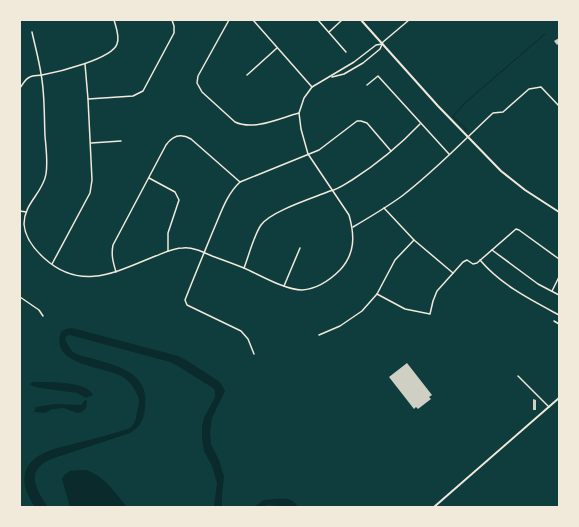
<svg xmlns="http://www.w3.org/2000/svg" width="579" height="527" viewBox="0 0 579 527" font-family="Ubuntu,sans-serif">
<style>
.water{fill:#0a2a2b}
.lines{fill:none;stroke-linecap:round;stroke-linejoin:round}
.stream{stroke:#0a2a2b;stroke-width:1}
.building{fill:#cfcfc3}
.minor{stroke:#f1e9da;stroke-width:1.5}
.tertiary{stroke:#f1e9da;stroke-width:2}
</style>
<rect width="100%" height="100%" fill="#0f3d3e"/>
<g class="water">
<path d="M 72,328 L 178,356 L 186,360 L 220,382 L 225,391 L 212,418 L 210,432 L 211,444 L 219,460 L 224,477 L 222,494 L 222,507 L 214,507 L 217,483 L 212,466 L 204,451 L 202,438 L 202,426 L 204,418 L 215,397 L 215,391 L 213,388 L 178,366 L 170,362 L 70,335 L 66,336 L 65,339 C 67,343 69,348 73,352 C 79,356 87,357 94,359 C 121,367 150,374 145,408 C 144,420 140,427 130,433 L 54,458 C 24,469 35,488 48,507 L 35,507 C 21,487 18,465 44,453 C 54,448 66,446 77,443 C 94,439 111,434 128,429 C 135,425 136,419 137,411 C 138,408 139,405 139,402 C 139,394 130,381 123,377 C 105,366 49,366 61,332 L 66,329 Z"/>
<path d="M 34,382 C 47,382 88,381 93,395 L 86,398 L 77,393 L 40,388 L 30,385 L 31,383 Z"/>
<polygon points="85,400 87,401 86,408 82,412 77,413 64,408 52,409 45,413 34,412 36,407 55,404 81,405"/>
<path d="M 70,471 C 76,471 84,469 89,471 C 106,478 116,494 127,507 L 70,507 L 62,479 L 65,474 Z"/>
<path d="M 275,499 C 285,499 292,497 298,507 L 267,505 L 262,507 L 254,507 L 264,500 Z"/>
</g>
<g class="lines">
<g class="stream">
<polyline points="465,131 466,129 453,117 454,115 466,102 545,34"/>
<polyline points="461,135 462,134"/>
</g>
</g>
<g class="building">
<polygon points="559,38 559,43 557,45 554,41"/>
<polygon points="407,363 432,395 429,397 431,399 418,409 416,407 414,409 389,377"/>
<polygon points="533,399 536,400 536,410 533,410"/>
</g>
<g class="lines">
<g class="minor">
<path d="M 229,20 L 198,76 L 197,83 L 202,92 L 235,122 C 254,131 280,118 299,113"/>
<polyline points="253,20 312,87"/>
<polyline points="318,20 346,52"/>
<path d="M 32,32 C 35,46 39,60 41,74 C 45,94 44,116 45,136 C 46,148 48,162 46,174 C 43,193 24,203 24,224 C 25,238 34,249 44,258 C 80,291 114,273 153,257 C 162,254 172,248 183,248 C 193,247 203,252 212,256 C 223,260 234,264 244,268 C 260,275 285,290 302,290 C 317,289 330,280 340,270 C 355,254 355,236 349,215 L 308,154 L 301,129 L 299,113 L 304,98 L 312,87 L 354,62 L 376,45 L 382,44"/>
<polyline points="329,32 342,20"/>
<polyline points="247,75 277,48"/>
<polyline points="332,77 344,74 363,63 380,49 383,42 409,20"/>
<polyline points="367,85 378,76 449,154"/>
<path d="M 20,88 C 23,84 25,79 30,77 C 33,75 38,76 42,75 C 58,72 112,59 117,44 C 120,37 116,27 114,20"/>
<polyline points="88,99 133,96 143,91 174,33 174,26 172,20"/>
<polyline points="91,143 121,141"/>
<polyline points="149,178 175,192 179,200 168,233 168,251"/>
<polyline points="384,208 414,240 453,273"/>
<polyline points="20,211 26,212"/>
<path d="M 353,227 C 370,217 387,207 402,196 C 435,171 463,141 493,113 L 503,112 L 529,89 L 541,87 L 559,106"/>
<polyline points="492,250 538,284 559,295"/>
<path d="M 480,260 C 501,285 531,300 559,315"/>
<polyline points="52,264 90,193 92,180 88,99 85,64"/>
<path d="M 244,268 C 249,255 254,235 261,225 C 271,211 313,198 330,191 C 339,189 345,184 352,180 C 377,164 400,145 420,124"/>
<path d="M 116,272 C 113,262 111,255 113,245 L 166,145 C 173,135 181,133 191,139 L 240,182"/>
<polyline points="284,286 300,248"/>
<polyline points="552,291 559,277"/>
<polyline points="377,294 405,309 430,314 433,301 437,291 463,262 467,260 473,264 477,263 516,229 519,230 559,259"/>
<polyline points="20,297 39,310 43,316"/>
<polyline points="554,321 559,324"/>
<polyline points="319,335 340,326 362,311 377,294 395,260 414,240"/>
<path d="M 254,354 L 248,339 L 241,331 L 187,305 L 185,300 C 194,277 204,253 213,231 C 221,213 226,195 240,182 L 319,150 L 357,121 L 361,121 L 367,123 L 391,151"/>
<polyline points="518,376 549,407"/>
</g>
<g class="tertiary">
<polyline points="361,20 438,106 501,171 525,190 559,212"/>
<polyline points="434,507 559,398"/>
</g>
</g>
<rect width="579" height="527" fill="none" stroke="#f1e9da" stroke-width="42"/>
</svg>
